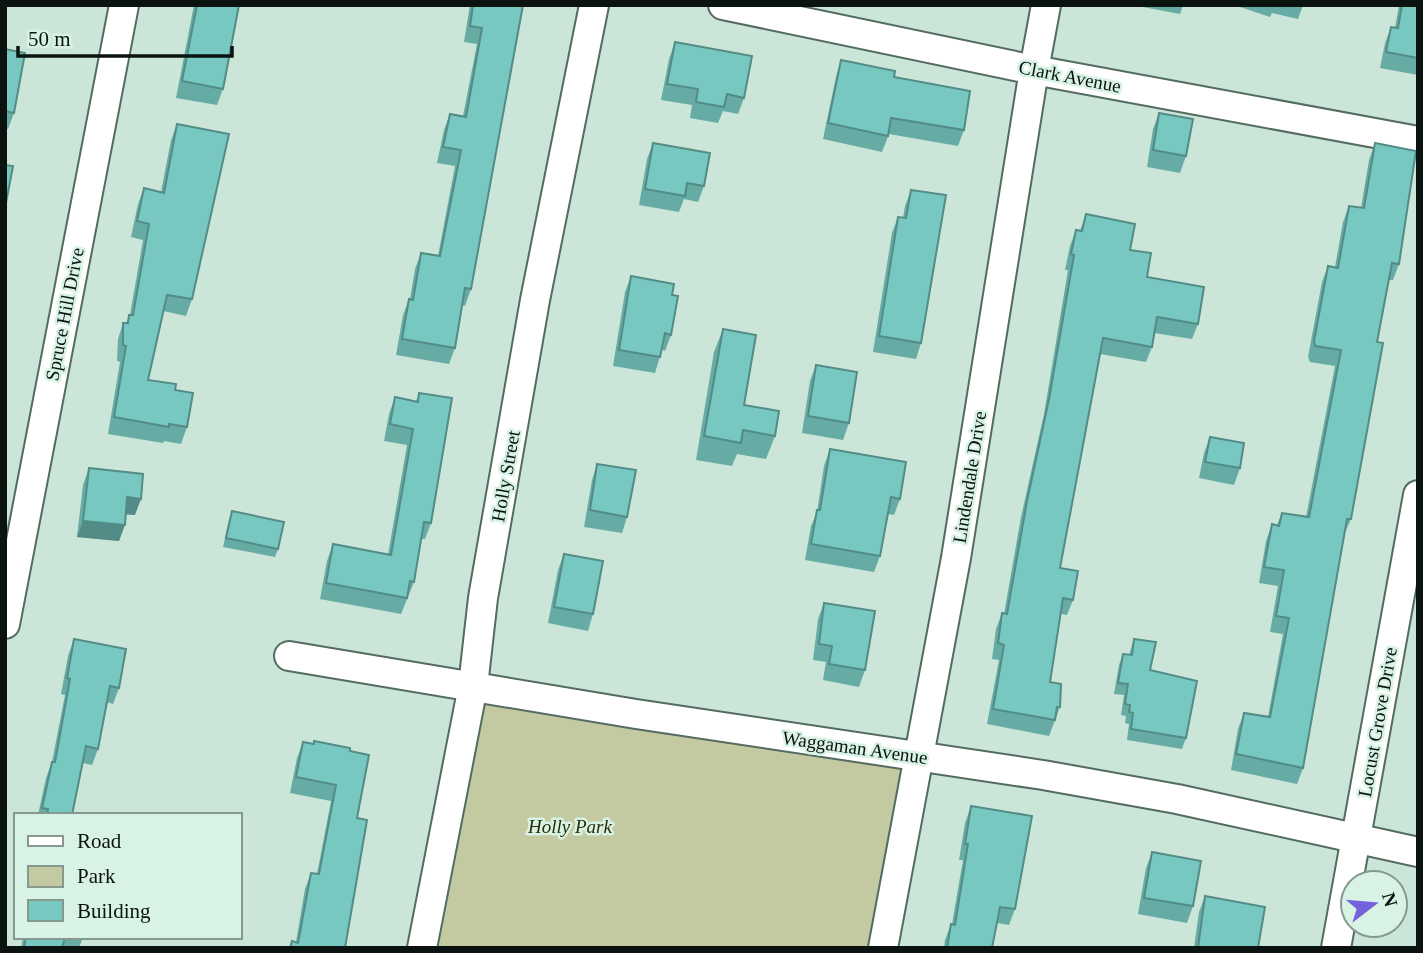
<svg xmlns="http://www.w3.org/2000/svg" width="1423" height="953" viewBox="0 0 1423 953" font-family="Georgia,serif">
<style>
.green{fill:#c3c9a1}
.lines{fill:none;stroke-linecap:round;stroke-linejoin:round}
.minor-casing{stroke:#536b60;stroke-width:32}
.minor{stroke:#fff;stroke-width:28}
.wall{fill:#66aca5}
.shaded-wall{fill:#538c86}
.building{fill:#77c8c0;stroke:#538c86;stroke-width:2}
.labels{text-anchor:middle;stroke-width:5;stroke-linejoin:round;paint-order:stroke}
.street-label{font-size:19px;fill:#0a130f;stroke:#d8f3e5}
.park-label{font-size:19px;font-style:italic;fill:#292d00;stroke:#d8f3e5}
</style>
<rect width="100%" height="100%" fill="#cbe6d8"/>
<polygon class="green" points="473,686 918,756 883,948 422,948"/>
<g class="lines">
<defs>
<g id="minor">
<polyline points="723,5 1034,70 1418,141"/>
<polyline points="5,624 124,5"/>
<polyline points="289,656 636,714 1043,775 1177,799 1418,852"/>
<polyline points="422,948 473,686 483,598 535,300 594,5"/>
<polyline points="883,948 956,558 1034,70 1046,5"/>
<polyline points="1336,948 1418,495"/>
</g>
</defs>
<use href="#minor" class="minor-casing"/>
<use href="#minor" class="minor"/>
</g>
<g class="wall">
<polygon points="194,5 239,5 223,89 217,105 176,98"/>
<polygon points="470,5 523,5 471,289 465,306 462,305 455,348 449,364 396,355 403,315 409,299 410,299 415,269 421,253 438,256 455,166 437,163 444,130 450,114 463,116 477,44 464,42"/>
<polygon points="1132,5 1183,5 1180,14"/>
<polygon points="1234,5 1303,5 1298,19 1272,13 1270,17"/>
<polygon points="1399,5 1418,5 1418,75 1380,68 1385,43 1391,27 1395,28"/>
<polygon points="675,42 744,98 738,114 723,111 718,123 690,118 692,105 661,100 669,59"/>
<polygon points="5,49 14,113 8,129 5,128"/>
<polygon points="841,60 894,77 964,130 958,146 889,134 882,152 823,139 836,77"/>
<polygon points="1159,113 1186,156 1180,173 1147,167 1153,129"/>
<polygon points="177,124 192,299 186,316 163,311 148,380 175,390 187,427 181,444 164,441 163,443 108,434 120,362 117,361 118,339 123,323 126,323 130,315 143,240 131,237 138,204 144,188 161,192 171,140"/>
<polygon points="653,143 704,186 698,202 684,199 679,212 639,205 647,159"/>
<polygon points="1375,143 1399,264 1393,280 1389,280 1377,342 1351,519 1344,535 1303,768 1297,784 1231,770 1238,729 1244,713 1268,717 1283,634 1270,632 1278,586 1259,583 1266,541 1272,524 1277,525 1282,513 1306,517 1335,366 1310,362 1308,357 1322,282 1328,266 1335,267 1343,222 1349,206 1361,208 1369,160"/>
<polygon points="911,190 921,343 916,359 873,352 892,233 898,217 903,218 905,206"/>
<polygon points="1086,214 1130,250 1147,277 1198,324 1192,339 1154,333 1152,347 1146,362 1100,354 1060,568 1073,600 1067,615 1061,614 1050,682 1060,707 1049,736 987,724 999,660 992,659 996,629 1002,613 1004,614 1021,517 1044,414 1068,270 1065,270 1070,246 1076,230 1080,231"/>
<polygon points="631,276 672,295 671,335 665,351 662,350 655,373 613,366 625,292"/>
<polygon points="723,329 744,405 775,436 766,459 737,454 732,466 696,460 714,352"/>
<polygon points="816,365 849,423 843,440 802,433 810,381"/>
<polygon points="419,393 431,523 425,539 421,539 414,582 401,614 320,599 327,561 333,544 388,555 407,445 384,441 389,414 395,397 416,401"/>
<polygon points="1210,437 1240,468 1234,485 1199,478 1204,453"/>
<polygon points="830,449 900,499 894,515 888,514 880,556 874,572 805,560 811,526 817,512 824,466"/>
<polygon points="597,464 627,517 622,533 584,527 592,480"/>
<polygon points="89,468 135,515 126,514 119,541 77,537 83,485"/>
<polygon points="232,511 278,549 275,557 223,547 229,520"/>
<polygon points="564,554 593,614 588,631 548,623 558,570"/>
<polygon points="824,603 865,670 859,687 823,680 826,662 813,660 818,619"/>
<polygon points="74,639 119,688 113,704 107,702 98,749 92,765 83,763 72,815 38,815 46,778 52,762 65,695 61,694 68,656"/>
<polygon points="1134,639 1186,738 1182,749 1127,740 1129,724 1125,723 1126,716 1121,715 1124,695 1114,694 1119,665 1123,654 1129,655"/>
<polygon points="303,742 350,751 357,818 345,948 289,948 292,941 296,942 305,889 311,873 317,874 331,801 290,793 297,758"/>
<polygon points="971,806 1015,909 1009,925 997,923 992,948 944,948 945,940 951,924 952,924 963,860 959,860 965,823"/>
<polygon points="1152,852 1193,906 1187,923 1138,914 1146,868"/>
<polygon points="1205,896 1258,948 1194,948 1199,912"/>
<polygon points="23,937 83,937 79,948 21,948"/>
</g>
<g class="shaded-wall">
<polygon points="127,497 141,499 135,515 121,514"/>
<polygon points="83,521 125,525 119,541 77,537"/>
</g>
<g class="building">
<polygon points="197,5 239,5 223,89 182,81"/>
<polygon points="473,5 523,5 471,289 465,288 455,348 402,339 409,299 413,300 421,253 440,256 461,150 443,147 450,114 466,117 482,28 470,26"/>
<polygon points="1402,5 1418,5 1418,58 1386,52 1391,27 1398,28"/>
<polygon points="675,42 752,56 744,98 727,94 724,107 696,102 698,89 667,84"/>
<polygon points="5,49 25,53 14,113 5,111"/>
<polygon points="841,60 895,71 894,77 970,91 964,130 891,118 888,136 828,123"/>
<polygon points="1159,113 1193,119 1186,156 1153,150"/>
<polygon points="177,124 229,134 192,299 167,295 148,380 176,384 175,390 193,393 187,427 169,424 169,427 114,417 126,346 123,345 123,323 128,323 129,315 133,315 149,224 137,221 144,188 164,193"/>
<polygon points="653,143 710,153 704,186 687,183 685,196 645,189"/>
<polygon points="1375,143 1416,151 1399,264 1392,263 1377,342 1383,343 1351,519 1347,519 1303,768 1236,754 1244,713 1270,717 1289,618 1276,616 1284,570 1264,567 1272,524 1279,526 1282,513 1309,517 1341,350 1315,346 1314,341 1328,266 1338,268 1349,206 1364,208"/>
<polygon points="5,165 13,166 5,208"/>
<polygon points="911,190 946,195 921,343 879,336 898,217 906,218"/>
<polygon points="1086,214 1135,224 1130,250 1151,253 1147,277 1204,287 1198,324 1157,317 1152,347 1103,338 1060,568 1078,571 1073,600 1063,598 1050,682 1061,684 1060,707 1057,707 1055,720 993,709 1004,645 998,643 1002,613 1007,614 1027,501 1049,399 1074,255 1071,254 1076,230 1082,231"/>
<polygon points="631,276 674,284 672,295 678,296 671,335 665,333 660,357 619,350"/>
<polygon points="723,329 756,335 744,405 779,411 775,436 743,430 741,443 704,436"/>
<polygon points="816,365 857,372 849,423 808,416"/>
<polygon points="419,393 452,398 431,523 424,522 414,582 410,581 407,598 326,583 333,544 391,555 413,429 390,424 395,397 418,402"/>
<polygon points="1210,437 1244,443 1240,468 1205,462"/>
<polygon points="830,449 906,462 900,499 891,497 880,556 811,544 817,510 820,510"/>
<polygon points="597,464 636,470 627,517 590,510"/>
<polygon points="89,468 143,474 141,499 127,497 125,525 83,521"/>
<polygon points="232,511 284,522 278,549 226,538"/>
<polygon points="564,554 603,561 593,614 554,607"/>
<polygon points="824,603 875,611 865,670 829,664 832,646 819,644"/>
<polygon points="74,639 126,649 119,688 110,686 98,749 86,746 72,815 47,815 48,809 42,808 52,762 55,762 70,679 67,678"/>
<polygon points="1134,639 1156,642 1150,670 1197,681 1186,738 1131,729 1133,713 1129,712 1130,705 1125,704 1128,684 1118,683 1123,654 1132,655"/>
<polygon points="314,741 350,748 350,751 369,755 357,818 367,820 345,948 290,948 292,941 298,943 311,873 319,874 336,785 296,777 303,742 314,744"/>
<polygon points="971,806 1032,816 1015,909 1000,907 992,948 947,948 951,924 955,925 968,844 965,844"/>
<polygon points="1152,852 1201,861 1193,906 1144,898"/>
<polygon points="1205,896 1265,907 1258,948 1198,948"/>
<polygon points="26,937 65,937 62,948 24,948"/>
</g>
<g class="labels">
<g class="street-label">
<text transform="translate(1070 76) rotate(11)" y="7">Clark Avenue</text>
<text transform="translate(64 314) rotate(-79)" y="7">Spruce Hill Drive</text>
<text transform="translate(505 476) rotate(-80)" y="7">Holly Street</text>
<text transform="translate(969 477) rotate(-81)" y="7">Lindendale Drive</text>
<text transform="translate(1377 722) rotate(-80)" y="7">Locust Grove Drive</text>
<text transform="translate(855 747) rotate(8)" y="7">Waggaman Avenue</text>
</g>
<g class="park-label">
<text x="570" y="833">Holly Park</text>
</g>
</g>
<rect width="1423" height="953" fill="none" stroke="#0a130f" stroke-width="14"/>
<rect x="14" y="813" width="228" height="126" fill="#d8f3e5" stroke="#86998f" stroke-width="2"/>
<rect x="28" y="836" width="35" height="10" fill="#ffffff" stroke="#86998f" stroke-width="2"/>
<text x="77" y="848" font-size="21" fill="#0a130f">Road</text>
<rect x="28" y="866" width="35" height="21" fill="#c3c9a1" stroke="#86998f" stroke-width="2"/>
<text x="77" y="883" font-size="21" fill="#0a130f">Park</text>
<rect x="28" y="900" width="35" height="21" fill="#77c8c0" stroke="#86998f" stroke-width="2"/>
<text x="77" y="918" font-size="21" fill="#0a130f">Building</text>
<g transform="translate(1374 904) rotate(74)"><circle r="33" fill="#d8f3e5" stroke="#86998f" stroke-width="2"/>
<path d="M0-5L12 26L0 18L-12 26Z" fill="#7462dc"/>
<text y="-10" font-size="19" font-weight="bold" text-anchor="middle" fill="#0a130f">N</text>
</g>
<path d="M18 46v10h214v-10" fill="none" stroke="#0a130f" stroke-width="3.5"/>
<text x="28" y="46" font-size="21" fill="#0a130f" stroke="#d8f3e5" stroke-width="5" paint-order="stroke">50 m</text>
</svg>
